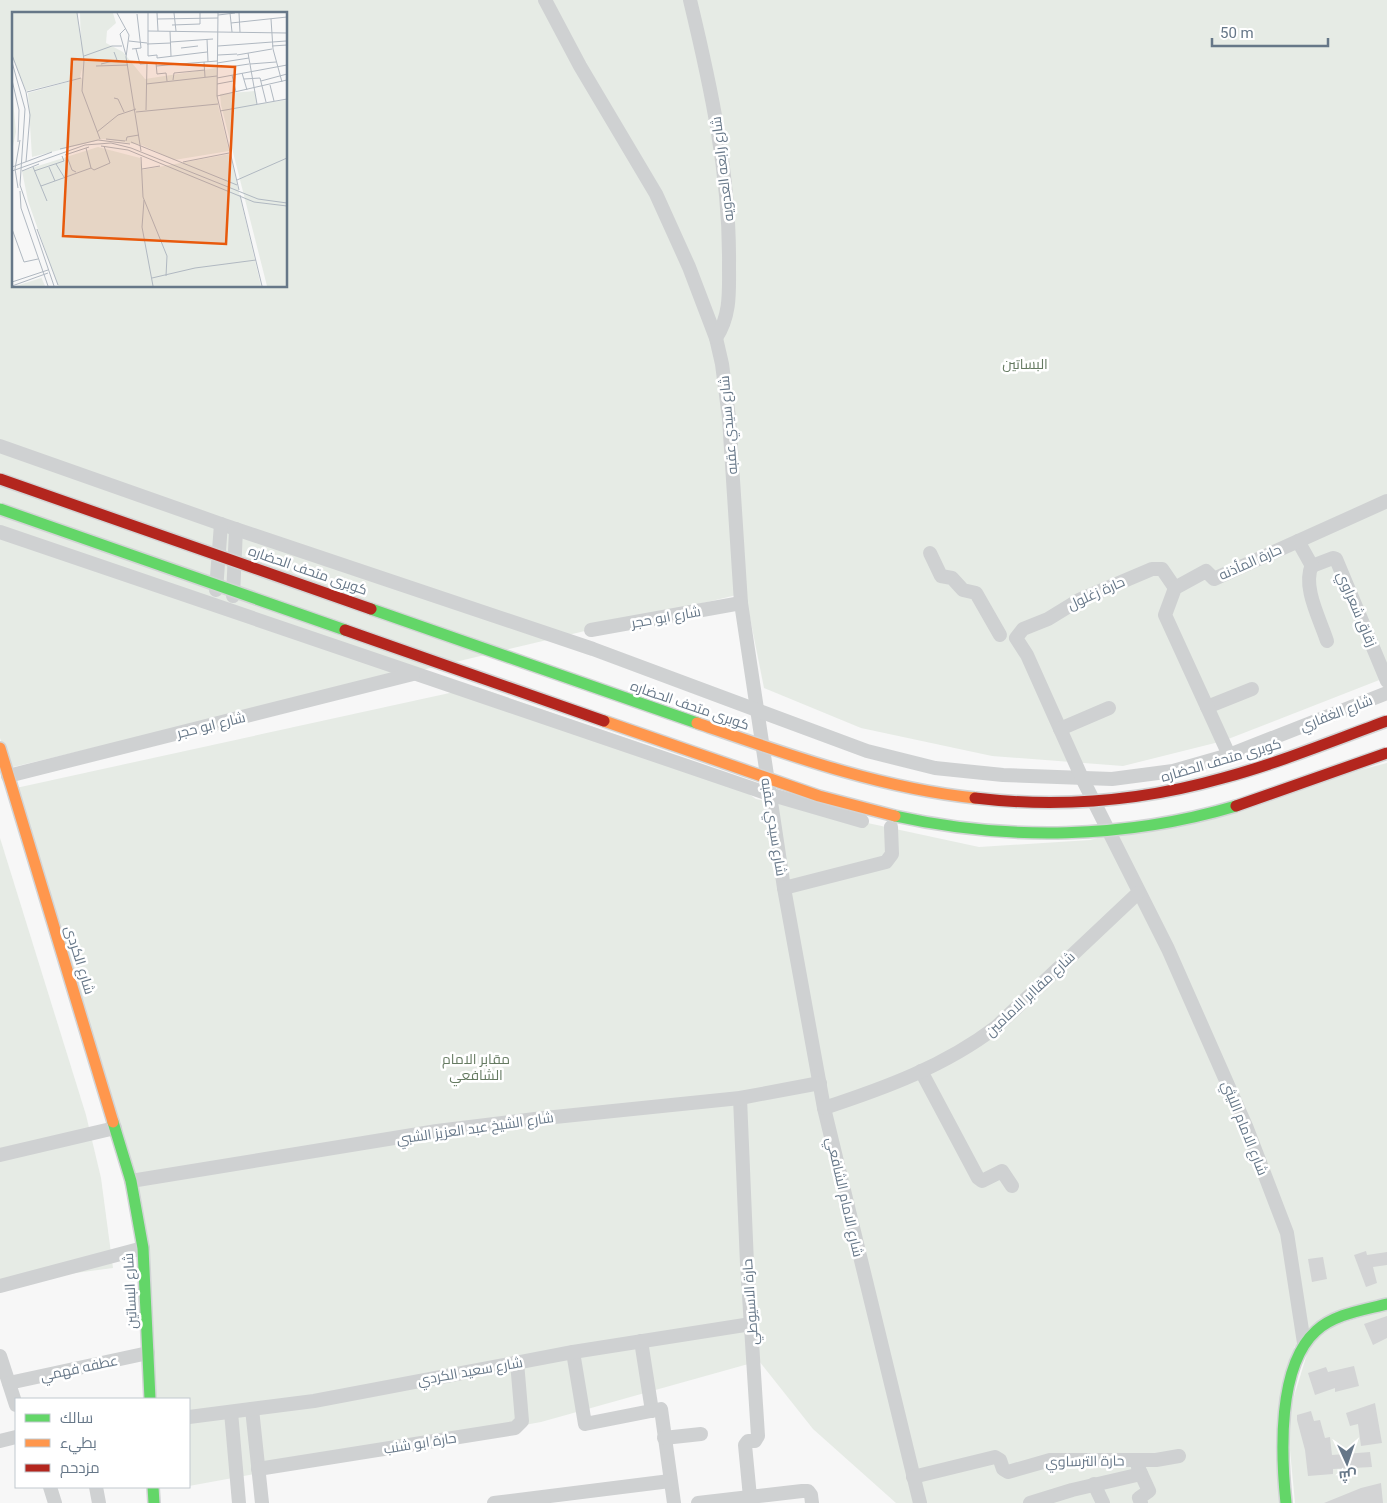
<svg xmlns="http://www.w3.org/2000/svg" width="1387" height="1503" viewBox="0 0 1387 1503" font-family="Roboto,Cairo,sans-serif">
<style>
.green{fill:#e6ebe5;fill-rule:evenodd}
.building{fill:#d3d4d5}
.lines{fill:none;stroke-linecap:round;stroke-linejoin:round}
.fast-casing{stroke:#d2d4d6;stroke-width:14}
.slow-casing{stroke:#d2d4d6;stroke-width:14}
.street{stroke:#cfd1d2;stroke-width:14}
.fast{stroke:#63d668;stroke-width:11}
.slow{stroke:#ff974d;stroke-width:11}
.fast-bridge-casing{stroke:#d2d4d5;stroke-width:14;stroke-linecap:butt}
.slow-bridge-casing{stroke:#d2d4d5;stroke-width:14;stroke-linecap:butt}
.jam-bridge-casing{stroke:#d2d4d5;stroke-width:14;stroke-linecap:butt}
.fast-bridge{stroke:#63d668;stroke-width:11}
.slow-bridge{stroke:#ff974d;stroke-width:11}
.jam-bridge{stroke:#b3261e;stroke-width:11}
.labels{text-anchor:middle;stroke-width:5;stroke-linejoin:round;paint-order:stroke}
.street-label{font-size:14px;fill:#678;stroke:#fff}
.park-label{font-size:14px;fill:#657a61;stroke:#fff}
.inset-road{fill:none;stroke:#b0b8c1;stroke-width:1}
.view{fill:#e8590c;fill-opacity:0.15;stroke:#e8590c;stroke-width:2.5}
.inset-edge{fill:none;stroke:#678;stroke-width:2.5}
</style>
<rect width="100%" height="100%" fill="#f7f7f7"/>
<g class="green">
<path d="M 0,0 L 1387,0 L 1387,677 L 1223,741 L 1123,766 L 992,756 L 861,728 L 764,688 L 745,593 L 9,768 L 0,738 ZM 14,14 L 286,14 L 286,286 L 14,286 Z"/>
<polygon points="477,687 710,767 756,799 979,847 1090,840 1387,763 1387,1298 1294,1347 1280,1503 896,1503 813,1429 759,1361 541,1422 189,1486 189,1399 152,1399 145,1240 16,788"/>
<polygon points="0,838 86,1115 101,1178 113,1268 0,1283"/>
<polygon points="1387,1309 1387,1503 1295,1503 1287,1419 1311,1341 1333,1326"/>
</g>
<g class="building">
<polygon points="1366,1251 1367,1255 1387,1252 1387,1265 1373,1267 1377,1283 1366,1287 1354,1255"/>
<polygon points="1323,1257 1327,1279 1312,1282 1308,1259"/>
<polygon points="1387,1316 1387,1338 1373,1345 1364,1324"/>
<polygon points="1354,1366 1359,1386 1335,1392 1335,1388 1315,1395 1308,1373 1326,1367 1328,1372"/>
<polygon points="1375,1403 1382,1443 1361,1446 1358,1424 1350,1426 1346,1413"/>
<polygon points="1311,1411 1314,1421 1320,1420 1325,1438 1330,1437 1332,1455 1370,1452 1372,1467 1333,1469 1333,1474 1308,1476 1305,1450 1297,1420 1297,1415"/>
<polygon points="1381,1483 1383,1503 1324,1503 1361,1488"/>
</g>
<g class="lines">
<defs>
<g id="fast">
<polyline points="113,1122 131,1181 143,1248 150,1399"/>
<polyline points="153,1487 154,1503"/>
<path d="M 1286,1503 C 1281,1455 1277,1366 1316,1331 C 1334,1314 1364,1310 1387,1304"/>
</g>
<polyline id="slow" points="0,748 113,1122"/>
</defs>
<use href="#fast" class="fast-casing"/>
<use href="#slow" class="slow-casing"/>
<g class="street">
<polyline points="545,0 580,66 656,194 689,267 716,338 722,364 729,418 741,603 784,888 824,1108 920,1503"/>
<path d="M 690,0 C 711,87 730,175 729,265 C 729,291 731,315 716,338"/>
<polyline points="0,446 221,524 593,649 867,751 935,768 1003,775 1112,779 1173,771 1229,755 1387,693"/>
<polyline points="0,532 769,794 862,821"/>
<polyline points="1298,541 1312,566 1333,558 1336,559 1387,681"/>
<polyline points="930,553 941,576 952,578 963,590 976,593 1000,635"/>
<path d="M 1312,565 C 1302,587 1320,619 1327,641"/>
<polyline points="1175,588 1162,569 1152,569 1079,600 1048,619 1023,629 1016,638 1027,655 1082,778 1168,949 1246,1126 1287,1233 1304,1343"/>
<polyline points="216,590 221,524"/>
<polyline points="233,596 236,529"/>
<polyline points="591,630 741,603"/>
<polyline points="1207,707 1252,689"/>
<polyline points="1060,729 1109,708"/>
<polyline points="1229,755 1165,615 1175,588 1206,571 1214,579 1387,501"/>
<polyline points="8,776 413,674"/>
<polyline points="784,888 886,862 892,854 891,827"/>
<polyline points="921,1071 978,1178 982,1181 1002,1171 1012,1186"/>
<polyline points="740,1098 747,1264 758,1436 755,1441 748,1441 745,1445 750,1497"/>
<path d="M 824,1108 C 885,1088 945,1066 996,1027 L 1138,893"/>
<polyline points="0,1155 115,1128"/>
<polyline points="131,1181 437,1131 535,1119 740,1098 820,1083"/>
<polyline points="0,1286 143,1248"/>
<polyline points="641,1341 652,1411"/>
<polyline points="573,1352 585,1424 661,1409 674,1503"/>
<polyline points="0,1356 16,1405"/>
<polyline points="9,1383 148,1353"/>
<polyline points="252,1409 262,1503"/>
<polyline points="231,1412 239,1503"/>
<polyline points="189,1417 314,1401 573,1352 751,1324"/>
<polyline points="664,1438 701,1434"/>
<polyline points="0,1441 16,1437"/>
<polyline points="1138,1467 1149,1491 1139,1498 1141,1503"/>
<polyline points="258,1469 515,1428 522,1421 517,1362"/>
<polyline points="913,1477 995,1457 1000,1460 1003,1469 1008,1472 1050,1460 1156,1460 1179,1456"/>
<polyline points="1094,1484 1103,1503"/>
<polyline points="50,1487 55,1503"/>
<polyline points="96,1487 99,1503"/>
<polyline points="494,1503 670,1481"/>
<polyline points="698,1503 802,1491 808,1491 811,1495 812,1503"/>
<polyline points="1030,1503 1072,1490 1141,1474"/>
</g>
<use href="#fast" class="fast"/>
<use href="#slow" class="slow"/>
<defs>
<g id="fast-bridge">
<polyline points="0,509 345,630"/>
<polyline points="371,609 697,723"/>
<path d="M 895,816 C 1008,841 1125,839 1236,806"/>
</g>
<g id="slow-bridge">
<polyline points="604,721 819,796 895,816"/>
<path d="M 697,723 C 789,755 879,788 975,798"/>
</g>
<g id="jam-bridge">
<polyline points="0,479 371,609"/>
<polyline points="345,630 604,721"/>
<path d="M 975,798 C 1058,808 1142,801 1223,778 C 1279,763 1332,741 1387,721"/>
<polyline points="1236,806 1387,753"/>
</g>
</defs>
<use href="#fast-bridge" class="fast-bridge-casing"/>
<use href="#slow-bridge" class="slow-bridge-casing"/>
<use href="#jam-bridge" class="jam-bridge-casing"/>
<use href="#fast-bridge" class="fast-bridge"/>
<use href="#slow-bridge" class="slow-bridge"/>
<use href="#jam-bridge" class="jam-bridge"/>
</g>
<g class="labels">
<g class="street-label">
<text transform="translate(722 169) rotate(-97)" y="5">شارع رابعه العدويه</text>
<text transform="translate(728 425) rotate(-95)" y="5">شارع سيدي عقبه</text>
<text transform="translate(1250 562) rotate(-24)" y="5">حارة المأذنه</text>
<text transform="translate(308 570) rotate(19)" y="5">كوبرى متحف الحضاره</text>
<text transform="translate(1096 593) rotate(-24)" y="5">حارة زغلول</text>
<text transform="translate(1357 609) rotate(67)" y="5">زقاق شعراوي</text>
<text transform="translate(666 617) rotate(-10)" y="5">شارع ابو حجر</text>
<text transform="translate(690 705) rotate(19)" y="5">كوبرى متحف الحضاره</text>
<text transform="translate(1336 713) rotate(-21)" y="5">شارع الغفاري</text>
<text transform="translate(211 725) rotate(-14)" y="5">شارع ابو حجر</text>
<text transform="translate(1221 760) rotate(-16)" y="5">كوبرى متحف الحضاره</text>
<text transform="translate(774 827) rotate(81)" y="5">شارع سيدي عقبه</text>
<text transform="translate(80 960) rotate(73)" y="5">شارع الكردى</text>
<text transform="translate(1030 994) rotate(-43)" y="5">شارع مقاابر الامامين</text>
<text transform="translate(475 1128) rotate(-8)" y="5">شارع الشيخ عبد العزيز الشبي</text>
<text transform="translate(1245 1128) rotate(68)" y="5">شارع الامام الليثي</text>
<text transform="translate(845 1197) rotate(77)" y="5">شارع الامام الشافعي</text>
<text transform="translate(130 1291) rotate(-93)" y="5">شارع البساتين</text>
<text transform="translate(750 1302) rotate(-94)" y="5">حارة الاسيوطي</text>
<text transform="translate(79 1368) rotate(-12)" y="5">عطفه فهمي</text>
<text transform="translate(470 1371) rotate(-10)" y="5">شارع سعيد الكردي</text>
<text transform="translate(420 1443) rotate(-9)" y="5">حارة ابو شنب</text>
<text transform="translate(1085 1461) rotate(-1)" y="5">حارة الترساوي</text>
</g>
<g class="park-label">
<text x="1025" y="369">البساتين</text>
<text x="476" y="1064">مقابر الامام<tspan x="476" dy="16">الشافعي</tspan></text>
</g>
</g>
<g transform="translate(12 12)">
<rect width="275" height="275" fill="#f7f7f7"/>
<path d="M 0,1 L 65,1 L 71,49 L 68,66 L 14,79 L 0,44 ZM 68,1 L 101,1 L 104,11 L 95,19 L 94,31 L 111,40 L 133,67 L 205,56 L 206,93 L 217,139 L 162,148 L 130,133 L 91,127 L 20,145 L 16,81 L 70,66 ZM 0,79 L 4,120 L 0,139 ZM 243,79 L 245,92 L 275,88 L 275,274 L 255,274 L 209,93 L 208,82 ZM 86,135 L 128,146 L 130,158 L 218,142 L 249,274 L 46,274 L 16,189 L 10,159 ZM 29,265 L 33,274 L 4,274 L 29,266 Z" fill="#e6ebe5"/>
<path class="inset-road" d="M 65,1 L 72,48 L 70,79 L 88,127M 105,1 L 117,23 L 114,45 L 129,139M 136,1 L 136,44 L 145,43M 145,1 L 146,19M 162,1 L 164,19M 206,1 L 205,84 L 227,178M 218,1 L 220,20M 227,1 L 228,20M 206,3 L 223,1M 145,7 L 206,6M 259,7 L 261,37 L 270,70M 219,11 L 275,5M 160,13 L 188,12 L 188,1M 136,19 L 275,21M 158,19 L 159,44M 195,27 L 196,50M 117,29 L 135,31M 159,30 L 201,27M 135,32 L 159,31M 206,34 L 274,29M 260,34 L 275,33M 169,36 L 186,34M 120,37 L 129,36 L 125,2M 124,37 L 128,52 L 144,51 L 145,62 L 154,61 L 155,69M 236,41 L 245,92M 0,43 L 14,80 L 18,103 L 14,150M 114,43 L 108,22 L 114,16M 145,43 L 145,46 L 195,40M 206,43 L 225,42M 225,43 L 260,37M 72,44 L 100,34 L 110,34M 0,50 L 13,97 L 8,173 L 42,274M 192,50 L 193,65M 205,51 L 237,46M 89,52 L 105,48 L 102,40M 238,52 L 264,50M 84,54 L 116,53M 144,54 L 205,49M 217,55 L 237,52M 230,61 L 235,78M 220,63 L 224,80M 205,66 L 275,53M 232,67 L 248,66 L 254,90M 0,68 L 7,98 L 6,130M 161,68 L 162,61 L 193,58M 249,69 L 275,62M 134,72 L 205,64M 205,72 L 221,69M 258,73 L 262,89M 15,80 L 69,66M 205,84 L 275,68M 102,86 L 106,87 L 112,100M 134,98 L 135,51M 208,99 L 275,87M 124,100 L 206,92M 85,120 L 106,103 L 124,97M 94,127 L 113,129M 114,129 L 115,125 L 127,123M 119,130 L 225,173M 89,134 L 116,138 L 242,190 L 275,194M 48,137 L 86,128 L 118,132M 54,142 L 60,158 L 64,160M 53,143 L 77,135M 129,145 L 131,185 L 155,244 L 154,264M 171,150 L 217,141M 44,152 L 52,165M 0,155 L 40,140M 21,155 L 35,189M 37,155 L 43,169M 79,156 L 82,158 L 98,151 L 92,134M 130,157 L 148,154M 0,159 L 73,133 L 99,131 L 119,136 L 246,187 L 275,191M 10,159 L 27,152M 22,159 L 52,149 L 50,144M 225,168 L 275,146M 29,174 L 79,156 L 74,136M 6,176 L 3,157 L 8,128M 8,179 L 9,196 L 36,274M 228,183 L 250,274M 132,188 L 130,215 L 141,274M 0,217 L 12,250 L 26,247M 25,217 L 46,273M 140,266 L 183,256 L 244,248M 0,270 L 36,258M 0,274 L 36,261"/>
<path class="view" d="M 60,47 L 223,55 L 214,232 L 51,224 Z"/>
<rect width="275" height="275" class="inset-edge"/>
</g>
<rect x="15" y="1398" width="175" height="90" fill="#ffffff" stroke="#c2c9cf"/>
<rect x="25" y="1414" width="25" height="8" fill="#63d668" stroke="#c2c9cf"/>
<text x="60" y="1423" font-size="15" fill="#667788">سالك</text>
<rect x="25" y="1439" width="25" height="8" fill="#ff974d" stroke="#c2c9cf"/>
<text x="60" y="1448" font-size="15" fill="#667788">بطيء</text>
<rect x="25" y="1464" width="25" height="8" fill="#b3261e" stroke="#c2c9cf"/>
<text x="60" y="1473" font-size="15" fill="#667788">مزدحم</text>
<g transform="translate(1347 1463) rotate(177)" stroke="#ffffff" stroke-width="4" paint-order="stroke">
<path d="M0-4L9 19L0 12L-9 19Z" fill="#667788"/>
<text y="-8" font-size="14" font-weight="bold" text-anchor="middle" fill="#667788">ش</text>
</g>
<path d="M1212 38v8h116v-8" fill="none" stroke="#667788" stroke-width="2.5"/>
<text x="1220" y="38" font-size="15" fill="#667788" stroke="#ffffff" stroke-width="4" paint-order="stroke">50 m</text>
</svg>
